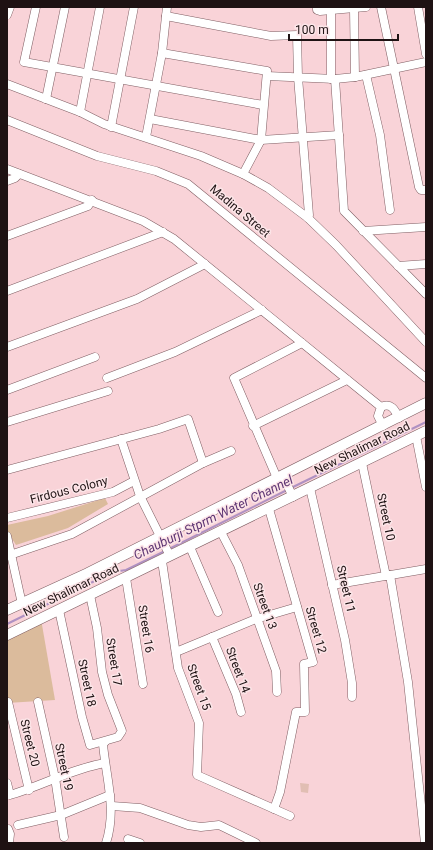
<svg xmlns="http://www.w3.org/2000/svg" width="433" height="850" viewBox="0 0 433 850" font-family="Roboto,sans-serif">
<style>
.green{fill:#dbbb9c}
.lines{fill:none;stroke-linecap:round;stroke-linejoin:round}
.stream{stroke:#af91c2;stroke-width:2}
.building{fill:#e1beb3}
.minor-casing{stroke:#805f64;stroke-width:9}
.tertiary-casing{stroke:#805f64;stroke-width:11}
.minor{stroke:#fff;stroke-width:8}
.tertiary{stroke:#fff;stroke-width:10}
.labels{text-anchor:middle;stroke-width:3;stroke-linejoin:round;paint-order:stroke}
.street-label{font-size:12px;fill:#1e1213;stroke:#fce5e8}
.water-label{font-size:13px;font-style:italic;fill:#5e3674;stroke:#fce5e8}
</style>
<rect width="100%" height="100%" fill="#f9d3d8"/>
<g class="green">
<polygon points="105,498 108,504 68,528 16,545 7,531 7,525 48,516"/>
<polygon points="41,619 55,700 7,703 7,635"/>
</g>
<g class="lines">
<g class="stream">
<polyline points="291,488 426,422"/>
<polyline points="169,549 287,490"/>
<polyline points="7,624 113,572 126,570 165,551"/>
</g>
</g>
<polygon class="building" points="300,783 309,784 308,793 301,792"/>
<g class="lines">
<defs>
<g id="minor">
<polyline points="36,7 24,62 263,105"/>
<polyline points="317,7 317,10 320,11 366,7"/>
<polyline points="381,7 419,187 421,190 426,190"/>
<polyline points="418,7 426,54"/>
<polyline points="354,9 355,77"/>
<polyline points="7,15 10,7"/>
<polyline points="166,16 271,36 297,35 298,77 309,215 308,218"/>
<polyline points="162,53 267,71 261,140 243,174"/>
<polyline points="366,75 380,135 390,210"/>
<polyline points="267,76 335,79 355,77 426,62"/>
<polyline points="331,79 331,10"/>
<polyline points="335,79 344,211 426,294"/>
<polyline points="7,84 80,112 104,124 201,156 243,174 268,188 308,218 336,245 426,342"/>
<polyline points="46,99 65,7"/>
<polyline points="80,112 100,7"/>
<polyline points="150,119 261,140 339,135"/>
<polyline points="7,120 97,156 156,171 188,184 426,378"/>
<polyline points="111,127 134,7"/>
<polyline points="146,137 162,53 167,7"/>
<polyline points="7,169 143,221 174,239 381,407 378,416 383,426"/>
<polyline points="7,181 15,178 19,174"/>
<polyline points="363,231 426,227"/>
<polyline points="7,236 88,206 92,200"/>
<polyline points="398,266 426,264"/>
<polyline points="7,291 163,232"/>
<polyline points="7,347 137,299 205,264"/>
<polyline points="107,378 175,352 262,310"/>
<polyline points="7,390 95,357"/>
<path d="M 381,407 C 391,402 395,410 399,418"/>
<polyline points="7,422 108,391"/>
<polyline points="253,426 347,380"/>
<polyline points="416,436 426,487"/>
<polyline points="121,439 140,496 170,556"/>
<polyline points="362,463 386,576"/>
<polyline points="7,470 159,429 188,419 203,463"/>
<polyline points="283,476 293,497"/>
<polyline points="277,478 234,378 302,343"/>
<polyline points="310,488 345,640 352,683 352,697"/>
<polyline points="269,509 313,662 304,664 305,712 296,712 280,792 274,809"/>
<polyline points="7,518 113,492 134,481"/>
<polyline points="221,532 238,565 276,671 277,692"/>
<polyline points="7,536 22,604"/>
<polyline points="190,547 218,612"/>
<polyline points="7,556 72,534 203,463 231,451"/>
<polyline points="162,561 178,668 199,723 197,775 290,816"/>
<polyline points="390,575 408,682 425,843"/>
<polyline points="126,578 143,684"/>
<polyline points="332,585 426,569"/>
<polyline points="59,610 82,717 90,745 118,737 122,731 108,695 102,672 97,628 90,595"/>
<polyline points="212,637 236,694 241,712"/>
<polyline points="176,652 256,619 297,607"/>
<polyline points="8,702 29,790"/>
<polyline points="38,702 55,778 64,837"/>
<path d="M 105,742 L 103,744 C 106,778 117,809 106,843"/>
<path d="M 7,783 L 10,795 C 42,786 71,769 105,763"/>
<polyline points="112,806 140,808 188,825 201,827 219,825 256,843"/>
<polyline points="18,825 61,815 110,795"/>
<polyline points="8,829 10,834 9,843"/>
<polyline points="128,839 140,843"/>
</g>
<g id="tertiary">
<polyline points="7,610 88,573 426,403"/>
<polyline points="7,635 426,431"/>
</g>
</defs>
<use href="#minor" class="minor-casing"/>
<use href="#tertiary" class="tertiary-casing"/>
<use href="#minor" class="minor"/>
<use href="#tertiary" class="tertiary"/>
</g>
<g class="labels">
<g class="street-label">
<text transform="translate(240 211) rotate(40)" y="4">Madina Street</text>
<text transform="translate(362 448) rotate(-26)" y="4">New Shalimar Road</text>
<text transform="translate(69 490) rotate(-14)" y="4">Firdous Colony</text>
<text transform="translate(386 517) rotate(78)" y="4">Street 10</text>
<text transform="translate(346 589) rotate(77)" y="4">Street 11</text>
<text transform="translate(71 590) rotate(-26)" y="4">New Shalimar Road</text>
<text transform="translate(265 606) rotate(70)" y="4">Street 13</text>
<text transform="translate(146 629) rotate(81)" y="4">Street 16</text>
<text transform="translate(316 630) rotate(74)" y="4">Street 12</text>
<text transform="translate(114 662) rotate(81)" y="4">Street 17</text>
<text transform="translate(238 670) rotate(69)" y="4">Street 14</text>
<text transform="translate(87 683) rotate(78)" y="4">Street 18</text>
<text transform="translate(199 687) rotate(70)" y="4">Street 15</text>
<text transform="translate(30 743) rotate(76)" y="4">Street 20</text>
<text transform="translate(64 767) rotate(78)" y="4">Street 19</text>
</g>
<g class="water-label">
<text transform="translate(213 517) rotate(-26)" y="5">Chauburji Stprm Water Channel</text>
</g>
</g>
<rect width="433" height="850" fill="none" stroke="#1e1213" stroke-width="16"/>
<path d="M289 34v6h109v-6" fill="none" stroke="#1e1213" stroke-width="2"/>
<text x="295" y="34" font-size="12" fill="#1e1213" stroke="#fce5e8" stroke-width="3" paint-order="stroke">100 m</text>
</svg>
